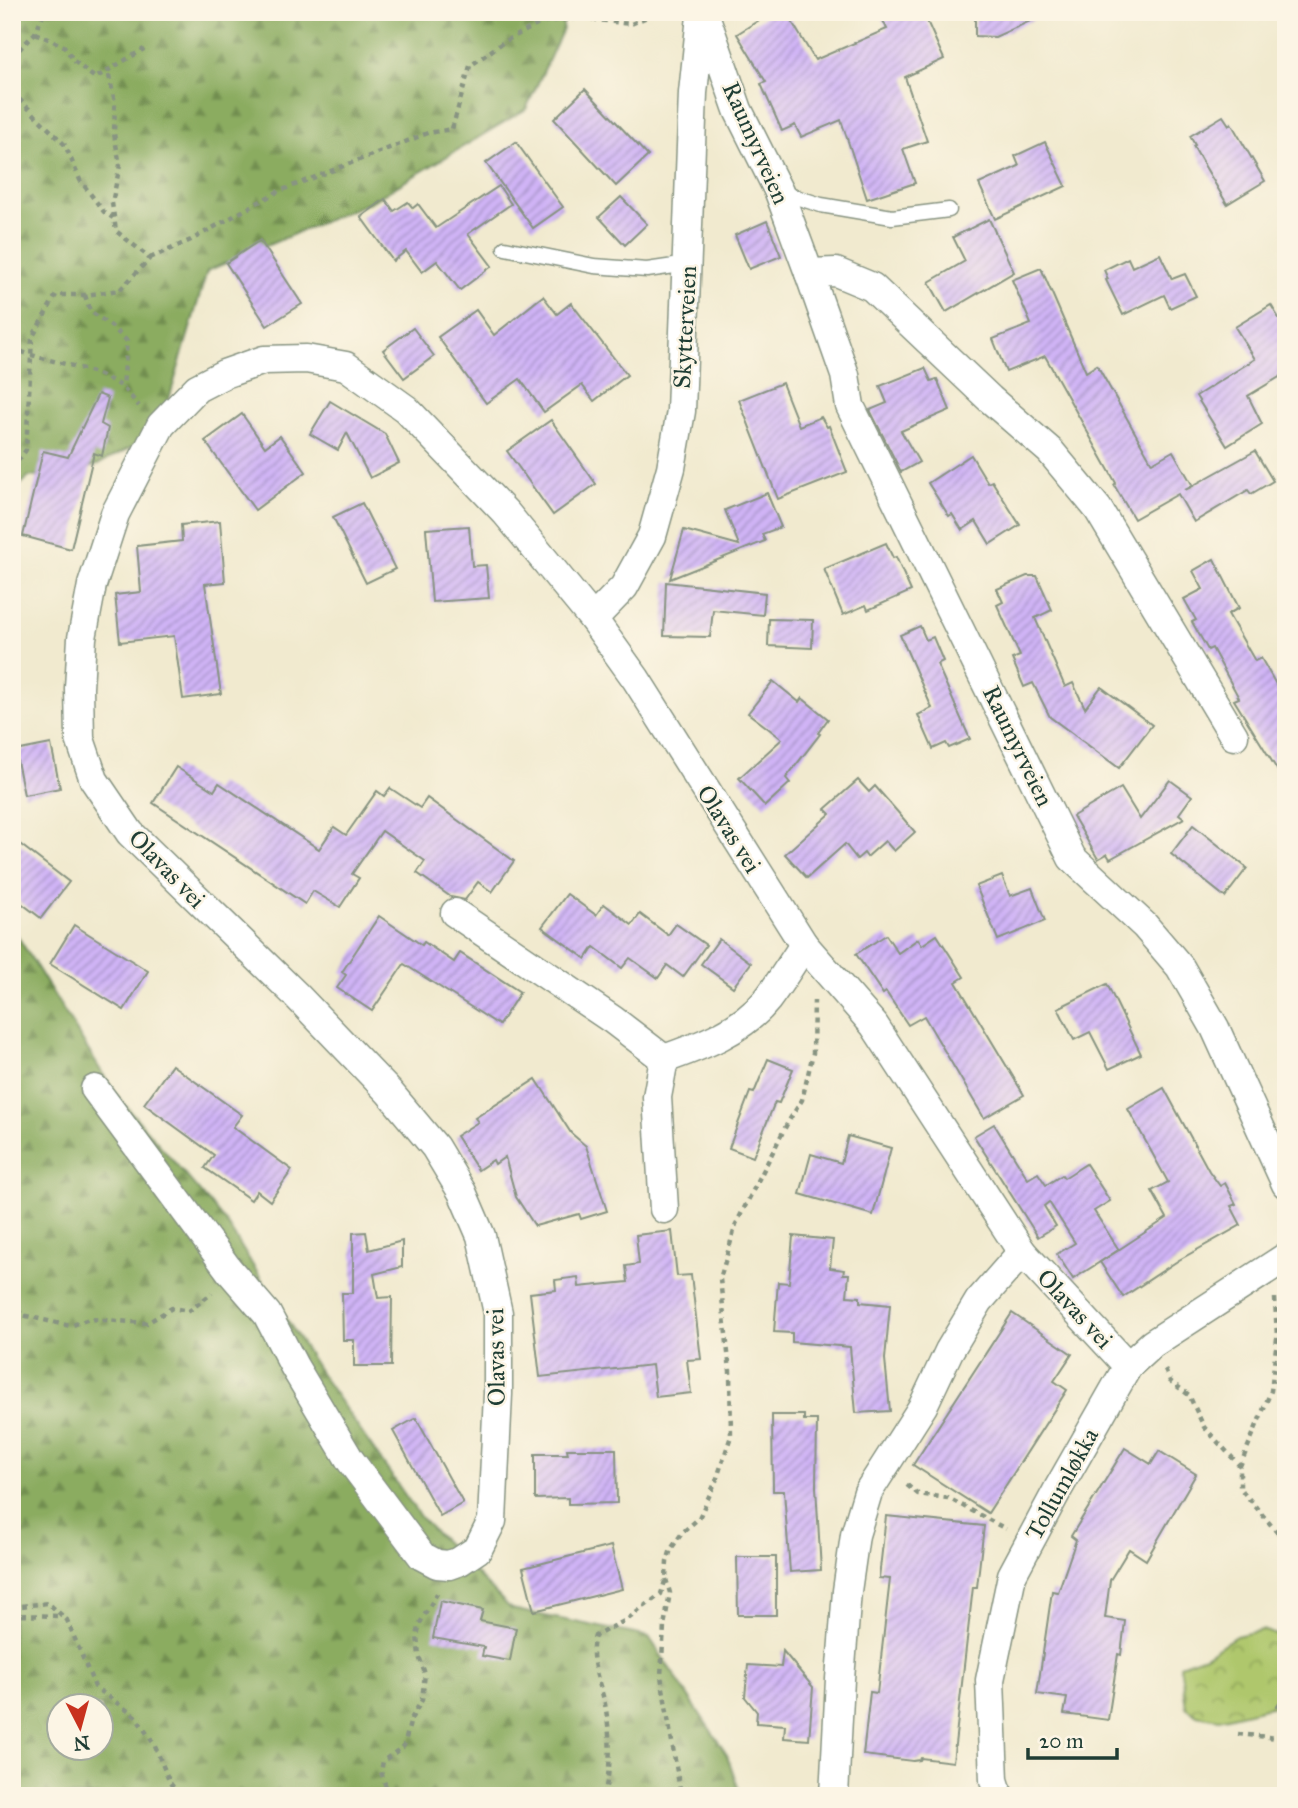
<svg xmlns="http://www.w3.org/2000/svg" width="1298" height="1808" viewBox="0 0 1298 1808" font-family="'IM FELL Great Primer',serif">
<style>
.forest{fill:url(#forest-firs);stroke:#55744a;stroke-width:2;fill-rule:evenodd}
.park{fill:url(#park-crowns);stroke:#678250;stroke-width:2}
.building{fill:url(#building-hatch)}
.lines{fill:none;stroke-linecap:round;stroke-linejoin:round}
.lane-casing{stroke:#889482;stroke-width:17}
.street-casing{stroke:#889482;stroke-width:31}
.path{stroke:#889482;stroke-width:4.5;stroke-dasharray:5 5;stroke-linecap:butt}
.lane{stroke:#fff;stroke-width:14}
.street{stroke:#fff;stroke-width:28}
.labels{text-anchor:middle;stroke-width:5;stroke-linejoin:round;paint-order:stroke}
.street-label{font-size:24px;fill:#1f3d34;stroke:#fcf5e5}
</style>
<defs>
<pattern id="forest-firs" width="22" height="20" patternUnits="userSpaceOnUse" patternTransform="scale(1.75)"><rect width="22" height="20" fill="#8bac60"/><path d="M5 1l3.5 6h-7zM16 11l3.5 6h-7z" fill="#718d50"/></pattern>
<pattern id="park-crowns" width="20" height="18" patternUnits="userSpaceOnUse" patternTransform="scale(1.75)"><rect width="20" height="18" fill="#afc76c"/><path d="M2 6a3 3 0 1 1 6 0M12 15a3 3 0 1 1 6 0" fill="none" stroke="#8ea35a"/></pattern>
<pattern id="building-hatch" width="6" height="6" patternUnits="userSpaceOnUse" patternTransform="scale(1.75)"><rect width="6" height="6" fill="#d0b4f6"/><path d="M-1 1l2-2M0 6l6-6M5 7l2-2" fill="none" stroke="#a894c8"/></pattern>
</defs>
<rect width="100%" height="100%" fill="#fcf5e5"/>
<filter id="ink" filterUnits="userSpaceOnUse"><feTurbulence type="fractalNoise" baseFrequency=".0143" numOctaves="2"/><feDisplacementMap in="SourceGraphic" scale="14" xChannelSelector="R" yChannelSelector="G"/><feConvolveMatrix kernelMatrix="1 2 1 2 8 2 1 2 1" color-interpolation-filters="sRGB"/></filter>
<filter id="wash" filterUnits="userSpaceOnUse"><feTurbulence type="fractalNoise" baseFrequency=".00686" numOctaves="4" result="noise"/><feDisplacementMap in="SourceGraphic" scale="28" xChannelSelector="R" yChannelSelector="G"/><feGaussianBlur stdDeviation="1.57" result="paint"/><feColorMatrix in="noise" values="0 0 0 0 0 0 0 0 0 0 0 0 0 0 0 0 0 1.4 0 .05"/><feComposite in="paint" operator="in"/></filter>
<g filter="url(#wash)">
<rect width="100%" height="100%" fill="#f1eacf"/>
<g class="forest">
<polygon points="12,12 563,12 563,29 526,109 372,201 207,271 159,433 95,466 29,477 12,492"/>
<path d="M 12,927 L 114,1092 L 225,1221 L 321,1374 L 421,1518 L 511,1609 L 649,1637 L 727,1755 L 741,1796 L 12,1796 ZM 60,1706 L 102,1706 L 102,1748 L 60,1748 Z"/>
</g>
<polygon class="park" points="1262,1630 1284,1638 1286,1703 1219,1719 1197,1715 1186,1707 1180,1665 1205,1656 1236,1636"/>
<g id="blocks">
<g class="building">
<polygon points="772,12 786,12 815,60 887,29 879,12 923,12 944,59 905,77 927,141 903,149 915,183 867,199 841,120 801,137 795,125 782,131 761,84 766,82 737,34"/>
<polygon points="975,12 1050,12 995,37 975,36"/>
<polygon points="585,89 648,156 616,186 554,119"/>
<polygon points="1223,116 1229,125 1231,123 1265,181 1227,204 1193,146 1195,145 1190,136"/>
<polygon points="516,142 563,207 533,228 486,163"/>
<polygon points="1045,142 1066,186 995,219 979,184 1019,166 1015,156"/>
<polygon points="499,186 511,204 468,234 492,266 460,290 437,261 422,272 406,251 393,261 361,217 385,199 394,211 408,202 413,208 418,204 436,228"/>
<polygon points="621,197 647,224 625,245 599,217"/>
<polygon points="989,219 1014,272 946,312 929,282 965,261 953,237"/>
<polygon points="767,221 781,256 749,269 735,235"/>
<polygon points="260,240 302,304 267,326 226,263"/>
<polygon points="1160,254 1172,279 1185,274 1196,296 1170,308 1164,295 1123,315 1106,280 1108,279 1104,270 1128,258 1132,267"/>
<polygon points="1041,268 1086,372 1097,365 1152,463 1173,451 1193,486 1185,490 1255,451 1273,481 1251,494 1248,490 1194,522 1178,494 1134,519 1114,485 1116,483 1045,356 1006,372 993,339 1031,324 1012,280"/>
<polygon points="543,296 557,314 571,303 627,375 594,401 582,385 544,412 520,379 486,403 438,337 476,310 494,335"/>
<polygon points="1271,305 1286,330 1286,373 1248,396 1262,424 1227,446 1196,396 1255,359 1235,327"/>
<polygon points="413,328 434,356 404,378 383,350"/>
<polygon points="925,368 931,381 937,379 950,410 901,431 919,462 901,472 870,410 887,403 880,386"/>
<polygon points="782,383 799,426 821,417 827,427 829,426 847,472 778,499 739,400"/>
<polygon points="98,394 108,398 101,424 108,428 102,456 94,453 71,549 23,536 43,451 68,457"/>
<polygon points="330,401 385,434 399,463 370,478 347,433 338,450 310,434"/>
<polygon points="242,414 265,447 280,436 306,472 255,510 205,441"/>
<polygon points="551,420 596,484 553,515 507,451"/>
<polygon points="971,455 988,483 992,481 1020,525 990,544 976,521 962,530 952,514 949,516 928,483"/>
<polygon points="767,493 781,527 762,534 765,541 670,579 684,530 739,545 725,510"/>
<polygon points="362,503 395,569 366,583 333,517"/>
<polygon points="220,521 225,582 205,584 221,694 183,699 174,636 120,642 115,595 141,592 137,546 182,541 181,525"/>
<polygon points="469,526 472,566 486,565 489,598 432,602 426,529"/>
<polygon points="886,543 893,558 896,557 911,591 868,610 866,605 843,615 824,569"/>
<polygon points="1214,559 1239,608 1228,614 1255,661 1261,658 1286,702 1286,784 1234,700 1239,698 1212,648 1208,650 1192,622 1196,620 1184,599 1203,589 1193,571"/>
<polygon points="1027,576 1037,576 1052,610 1035,618 1065,687 1073,683 1085,708 1101,687 1152,725 1119,768 1050,717 1033,683 1024,687 1012,659 1020,656 997,605 1003,602 997,589"/>
<polygon points="666,582 765,593 763,615 713,610 710,637 664,636"/>
<polygon points="769,619 813,620 812,648 768,646"/>
<polygon points="920,626 926,640 933,637 943,661 937,664 970,739 949,748 946,743 933,749 918,715 932,708 900,635"/>
<polygon points="773,681 799,702 802,698 828,719 818,733 820,734 786,778 790,783 765,806 739,778 782,739 748,713"/>
<polygon points="51,744 60,788 24,795 15,751"/>
<polygon points="176,767 214,791 219,783 319,849 334,827 346,835 377,791 384,796 390,788 420,808 427,798 514,861 492,892 478,882 465,900 451,897 417,873 425,861 382,831 352,874 359,878 340,907 313,891 305,904 153,803"/>
<polygon points="858,780 869,792 875,786 915,832 894,851 885,841 867,857 864,853 857,859 845,844 807,878 785,854 830,814 825,809"/>
<polygon points="1170,780 1192,796 1179,814 1184,818 1110,859 1107,854 1098,859 1073,816 1121,788 1140,819"/>
<polygon points="1193,825 1247,868 1225,897 1171,854"/>
<polygon points="12,838 69,882 41,918 12,896"/>
<polygon points="1002,876 1010,896 1032,888 1045,921 998,940 976,886"/>
<polygon points="567,894 596,915 604,904 632,925 640,914 668,935 676,924 706,945 683,977 667,965 658,978 630,958 622,968 594,947 586,959 542,927"/>
<polygon points="379,916 422,945 424,942 454,962 460,953 520,992 499,1025 404,964 372,1011 337,988 346,975 342,972"/>
<polygon points="74,925 148,971 124,1010 50,964"/>
<polygon points="886,935 898,953 918,939 922,945 937,935 964,977 956,982 1024,1095 984,1118 924,1016 908,1025 886,992 883,994 856,954"/>
<polygon points="719,939 751,963 733,987 701,964"/>
<polygon points="1107,984 1141,1054 1109,1069 1090,1032 1074,1040 1058,1008"/>
<polygon points="768,1059 793,1069 779,1103 775,1102 753,1157 729,1148 750,1092 754,1093"/>
<polygon points="172,1065 242,1115 233,1127 292,1170 270,1201 257,1191 251,1200 205,1168 214,1155 144,1104"/>
<polygon points="536,1079 571,1133 586,1146 607,1211 581,1219 579,1214 535,1226 516,1197 505,1157 495,1164 493,1160 478,1170 456,1136 478,1122 475,1118"/>
<polygon points="1164,1088 1209,1171 1220,1186 1225,1183 1236,1204 1231,1206 1241,1225 1179,1260 1123,1297 1100,1262 1167,1218 1152,1191 1168,1182 1128,1109"/>
<polygon points="994,1124 1028,1179 1038,1173 1046,1185 1062,1175 1064,1178 1086,1164 1110,1201 1094,1211 1119,1250 1073,1279 1057,1254 1075,1243 1049,1202 1044,1206 1056,1226 1038,1237 974,1136"/>
<polygon points="848,1136 891,1148 873,1215 800,1194 811,1154 841,1163"/>
<polygon points="672,1231 677,1276 691,1275 701,1359 687,1360 691,1393 656,1397 652,1365 540,1377 530,1293 556,1290 555,1280 578,1277 579,1287 628,1282 626,1266 639,1264 636,1235"/>
<polygon points="366,1232 369,1250 402,1241 402,1267 374,1274 378,1298 392,1297 391,1366 354,1366 354,1340 343,1340 342,1293 353,1293 353,1233"/>
<polygon points="793,1236 833,1240 830,1268 844,1270 843,1274 849,1274 847,1296 860,1297 860,1302 890,1305 885,1359 890,1411 856,1413 850,1347 792,1342 792,1333 774,1332 778,1282 789,1283"/>
<polygon points="1012,1313 1072,1354 1054,1381 1067,1390 988,1513 913,1465"/>
<polygon points="772,1415 804,1415 804,1420 817,1420 816,1487 821,1570 790,1572 784,1491 773,1491"/>
<polygon points="416,1418 463,1503 440,1516 393,1431"/>
<polygon points="1125,1448 1151,1464 1159,1451 1196,1474 1146,1560 1129,1549 1110,1580 1105,1618 1125,1621 1121,1655 1118,1654 1108,1720 1064,1714 1067,1698 1037,1694 1052,1591 1058,1592 1076,1540 1071,1536"/>
<polygon points="567,1449 616,1449 617,1503 568,1504 568,1498 535,1499 535,1454 568,1454"/>
<polygon points="886,1516 984,1526 977,1587 973,1587 953,1762 921,1758 920,1760 913,1761 863,1755 870,1692 877,1693 890,1579 879,1578"/>
<polygon points="611,1546 622,1589 534,1611 523,1568"/>
<polygon points="737,1557 776,1557 776,1615 738,1615"/>
<polygon points="440,1601 483,1610 480,1621 516,1628 510,1661 482,1656 484,1647 433,1638"/>
<polygon points="783,1651 813,1687 809,1740 784,1738 785,1725 756,1723 757,1712 745,1697 748,1665 781,1667"/>
</g>
</g>
</g>
<g filter="url(#ink)">
<use href="#blocks" fill-opacity="0" stroke="#889482" stroke-width="2"/>
<g class="lines">
<defs>
<g id="lane">
<polyline points="780,192 821,205 892,217 949,210"/>
<polyline points="505,248 594,266 647,270 688,264"/>
</g>
<g id="street">
<polyline points="704,12 738,110 779,192 809,273 845,375 850,406 1072,858 1145,926 1180,967 1215,1028 1286,1184"/>
<polyline points="809,273 836,272 872,287 990,399 1050,451 1098,509 1234,736"/>
<polyline points="593,619 624,587 652,536 671,468 681,411 693,93 701,16"/>
<path d="M 455,913 L 613,1020 L 664,1059 C 701,1046 742,1031 767,1000 C 780,983 792,963 804,945"/>
<polyline points="664,1059 657,1097 664,1209"/>
<polyline points="95,1089 229,1270 267,1314 294,1366 350,1460 422,1556 437,1564 449,1565 460,1561 478,1549 492,1521 498,1394 498,1313 481,1236 462,1192 435,1147 389,1092 295,994 130,833 94,780 80,739 79,688 82,638 92,585 115,514 161,425 197,388 224,374 264,360 306,359 346,366 406,409 506,513 593,619 636,679 804,945 874,1025 1022,1252 1128,1366"/>
<polyline points="834,1796 840,1679 847,1591 855,1535 868,1492 923,1406 949,1351 979,1301 1022,1252"/>
<polyline points="999,1796 994,1780 990,1680 1012,1575 1058,1489 1128,1366 1152,1344 1286,1257"/>
</g>
</defs>
<use href="#lane" class="lane-casing"/>
<use href="#street" class="street-casing"/>
<g class="path">
<polyline points="35,33 64,46 74,61 95,78 144,49"/>
<polyline points="12,57 35,33 44,12"/>
<polyline points="12,92 65,145 80,180 104,212 113,218"/>
<polyline points="150,258 191,240 277,192 428,133 452,129 470,66 505,41 543,22 581,18 631,24 658,12"/>
<polyline points="85,295 90,311 111,326 127,341 123,387"/>
<path d="M 12,348 C 47,363 90,365 121,386 C 128,391 133,400 139,406"/>
<polyline points="12,469 26,450 32,338 56,295 85,295 120,290 150,258 116,231 112,203 120,165 114,134 115,102 108,71"/>
<polyline points="1275,1298 1277,1338 1271,1391 1240,1466 1240,1488 1286,1543"/>
<polyline points="12,1301 22,1315 70,1326 89,1319 147,1323 172,1308 189,1311 212,1293"/>
<polyline points="1165,1370 1170,1381 1189,1395 1204,1427 1240,1466"/>
<polyline points="907,1485 918,1494 948,1498 1006,1529"/>
<polyline points="666,1579 670,1593 664,1626 661,1676 681,1796"/>
<polyline points="12,1607 48,1603 67,1620 95,1687 135,1716 154,1744 170,1783 180,1796"/>
<polyline points="12,1615 62,1616"/>
<polyline points="1286,1628 1286,1644"/>
<polyline points="1286,1694 1278,1706 1286,1717"/>
<polyline points="1238,1734 1286,1739"/>
<polyline points="389,1796 381,1772 383,1761 404,1746 411,1719 422,1700 425,1674 419,1656 417,1636 420,1623 439,1590"/>
<path d="M 603,1796 C 613,1769 610,1732 605,1704 C 600,1682 588,1658 595,1636 L 628,1619 L 661,1594 L 666,1578 L 667,1562 L 671,1549 L 682,1533 L 699,1518 L 716,1481 L 731,1436 L 730,1371 L 720,1279 L 736,1224 L 788,1122 L 802,1100 L 813,1053 L 814,1001"/>
</g>
<use href="#lane" class="lane"/>
<use href="#street" class="street"/>
</g>
</g>
<g class="labels">
<g class="street-label">
<text transform="translate(756 143) rotate(66)" y="8">Raumyrveien</text>
<text transform="translate(685 327) rotate(-87)" y="8">Skytterveien</text>
<text transform="translate(1018 746) rotate(64)" y="8">Raumyrveien</text>
<text transform="translate(729 829) rotate(58)" y="8">Olavas vei</text>
<text transform="translate(167 869) rotate(46)" y="8">Olavas vei</text>
<text transform="translate(1075 1309) rotate(47)" y="8">Olavas vei</text>
<text transform="translate(496 1357) rotate(-91)" y="8">Olavas vei</text>
<text transform="translate(1062 1484) rotate(-61)" y="8">Tollumløkka</text>
</g>
</g>
<rect width="1298" height="1808" fill="none" stroke="#fcf5e5" stroke-width="42"/>
<g transform="translate(80 1727) rotate(174)"><circle r="33" fill="#fcf5e5" stroke="#a4ab9e" stroke-width="2"/>
<path d="M0-5L12 26L0 18L-12 26Z" fill="#c8321e"/>
<text y="-10" font-size="19" font-weight="bold" text-anchor="middle" fill="#1f3d34">N</text>
</g>
<path d="M1028 1748v10h89v-10" fill="none" stroke="#1f3d34" stroke-width="3.5"/>
<text x="1039" y="1748" font-size="21" fill="#1f3d34" stroke="#fcf5e5" stroke-width="5" paint-order="stroke">20 m</text>
</svg>
